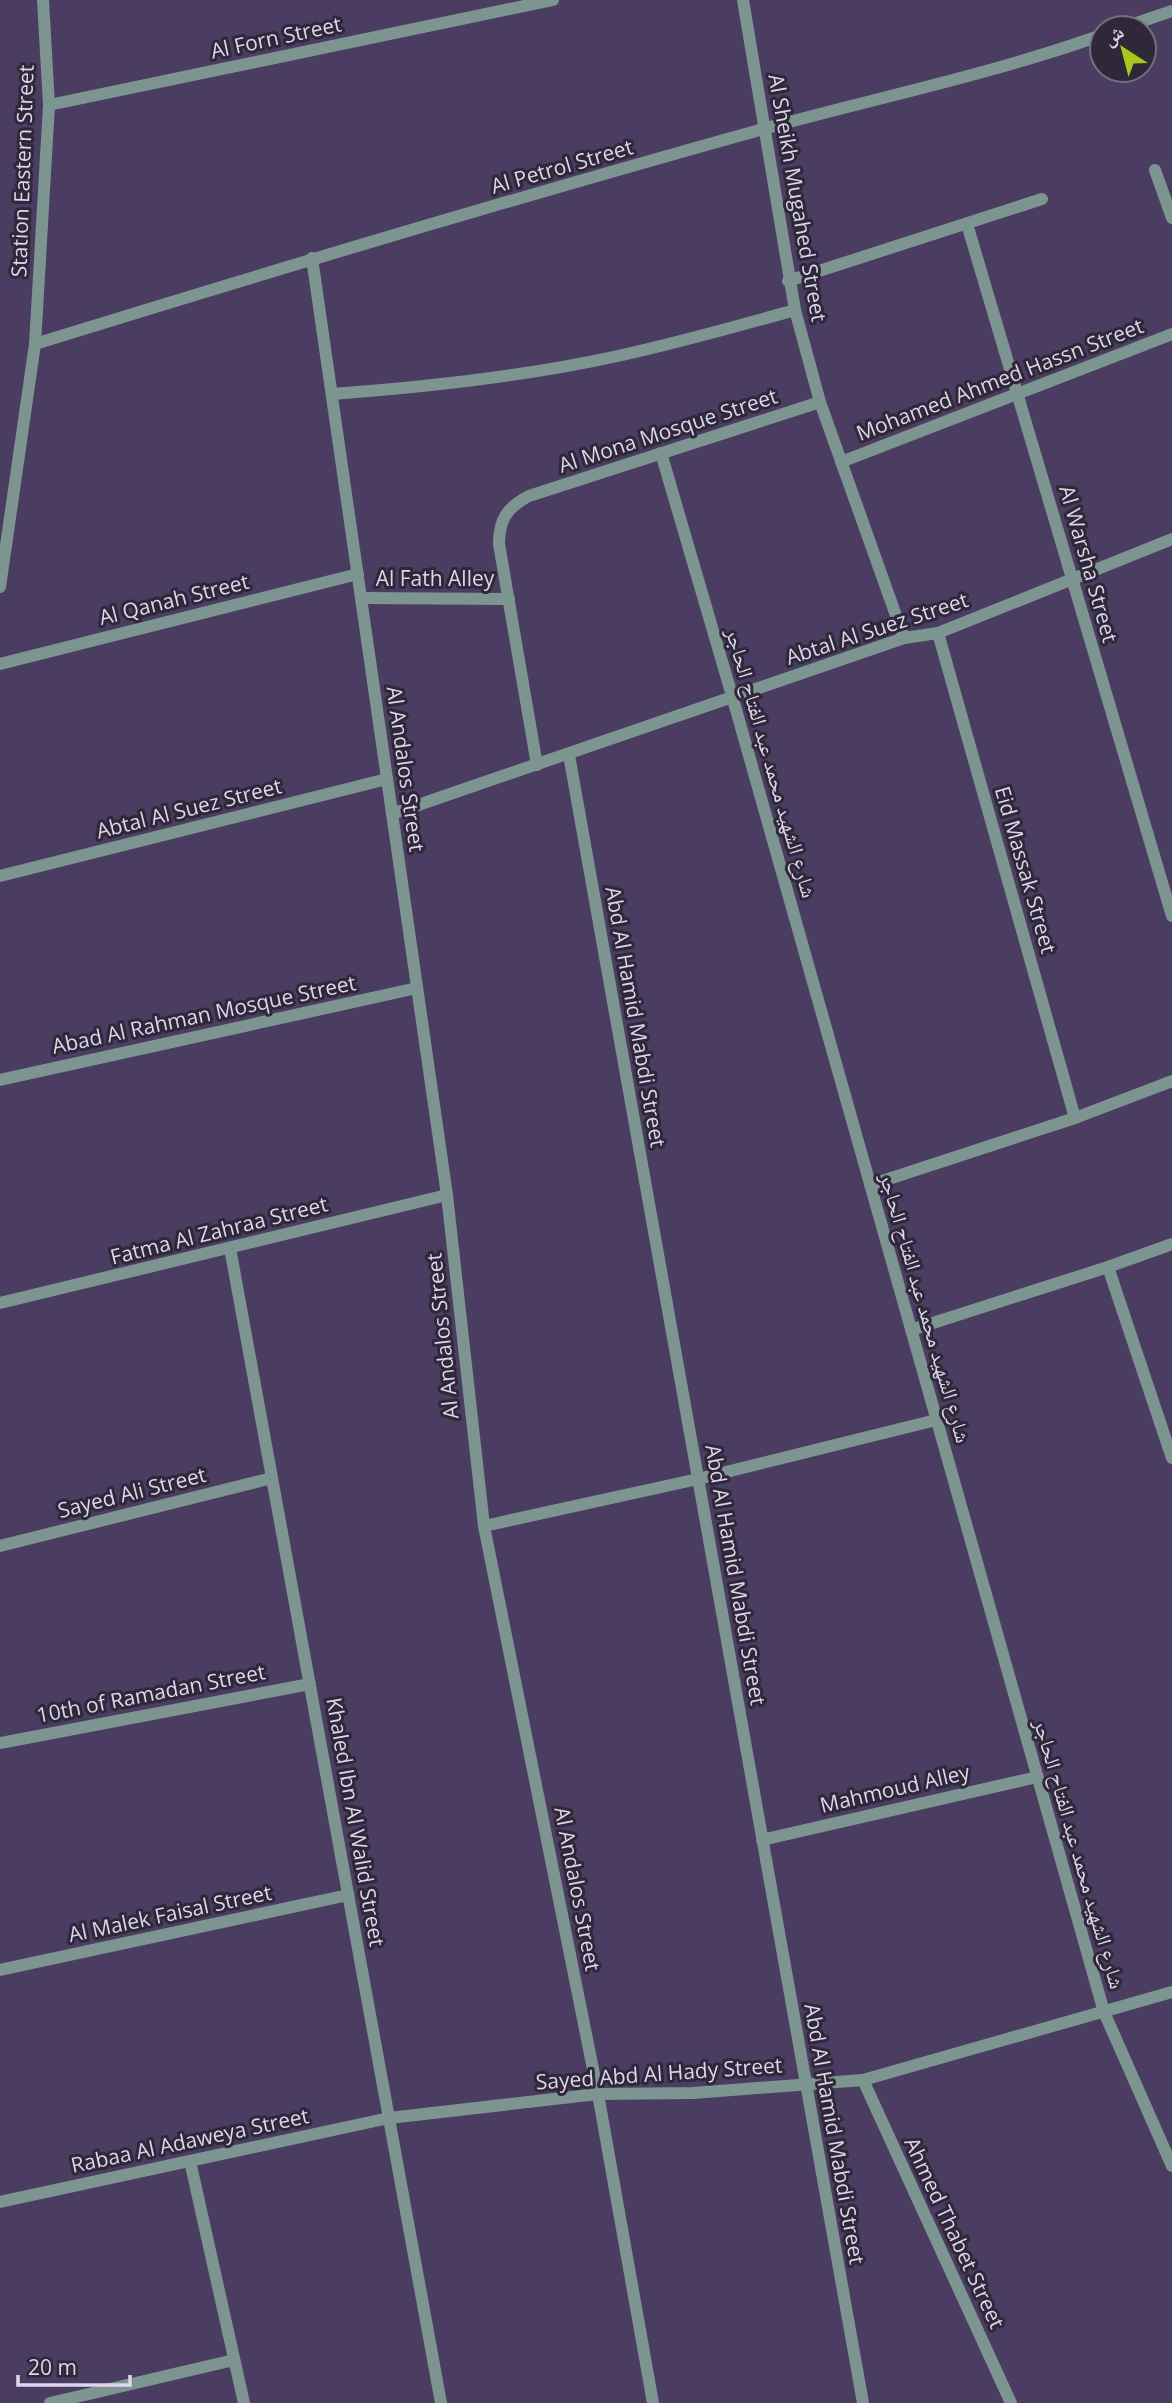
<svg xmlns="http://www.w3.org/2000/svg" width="1172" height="2403" viewBox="0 0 1172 2403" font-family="'Open Sans','Noto Naskh Arabic',sans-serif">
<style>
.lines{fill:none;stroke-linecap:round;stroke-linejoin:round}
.minor{stroke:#7d9590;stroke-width:12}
.labels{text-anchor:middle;stroke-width:6;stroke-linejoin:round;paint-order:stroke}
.street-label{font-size:21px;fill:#ddd6ec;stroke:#2e2839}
</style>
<rect width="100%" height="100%" fill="#4b3d61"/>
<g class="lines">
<g class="minor">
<polyline points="743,0 795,310 820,402 904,638"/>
<polyline points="1122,28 1172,11"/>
<polyline points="49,105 553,0"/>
<polyline points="1155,170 1172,218"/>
<polyline points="967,224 1172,916"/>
<polyline points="312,258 447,1195 484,1526 598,2094 653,2403"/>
<polyline points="788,281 1042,199"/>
<path d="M 35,344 C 277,269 519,197 763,129 C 876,98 992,74 1102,35"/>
<path d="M 332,394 C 427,387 521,377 613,357 C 674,344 734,327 795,310"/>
<polyline points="661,453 733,699 1104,2012 1172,2166"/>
<polyline points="841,462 1172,334"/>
<polyline points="0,587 35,344 49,105 43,0"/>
<polyline points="362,598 509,599"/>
<polyline points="938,633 1075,1118"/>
<polyline points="0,664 358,574"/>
<polyline points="569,755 863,2403"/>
<path d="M 537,765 L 499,544 C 499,520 507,507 529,496 L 820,402"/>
<polyline points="392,814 904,638 938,633 1172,539"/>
<polyline points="0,876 387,779"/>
<polyline points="0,1080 417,988"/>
<polyline points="870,1185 1075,1118 1172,1081"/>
<polyline points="230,1248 441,2403"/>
<polyline points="1108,1267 1172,1458"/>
<polyline points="0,1303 447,1195"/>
<polyline points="911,1330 1108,1267 1172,1244"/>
<polyline points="484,1526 698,1479 936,1420"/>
<polyline points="0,1546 272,1478"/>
<polyline points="0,1743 310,1684"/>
<polyline points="762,1840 1037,1777"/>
<polyline points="0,1970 348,1895"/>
<polyline points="863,2080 1011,2403"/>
<polyline points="190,2161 244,2403"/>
<polyline points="0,2202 389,2118 598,2094 693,2093 863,2080 1172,1992"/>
<polyline points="50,2403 234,2360"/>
</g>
</g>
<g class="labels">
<g class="street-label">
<text transform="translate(276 38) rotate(-12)" y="7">Al Forn Street</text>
<text transform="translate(562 167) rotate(-16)" y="7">Al Petrol Street</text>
<text transform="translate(23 171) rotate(-88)" y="7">Station Eastern Street</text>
<text transform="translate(797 198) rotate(80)" y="7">Al Sheikh Mugahed Street</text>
<text transform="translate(1000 380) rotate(-21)" y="7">Mohamed Ahmed Hassn Street</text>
<text transform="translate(668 431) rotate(-18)" y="7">Al Mona Mosque Street</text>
<text transform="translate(1088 564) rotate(74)" y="7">Al Warsha Street</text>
<text x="435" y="586">Al Fath Alley</text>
<text transform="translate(174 600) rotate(-14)" y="7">Al Qanah Street</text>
<text transform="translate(877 629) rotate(-18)" y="7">Abtal Al Suez Street</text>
<text transform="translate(771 763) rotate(74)" y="7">شارع الشهيد محمد عبد الفتاح الحاجر</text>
<text transform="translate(405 769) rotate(82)" y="7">Al Andalos Street</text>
<text transform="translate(189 809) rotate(-14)" y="7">Abtal Al Suez Street</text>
<text transform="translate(1025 870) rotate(74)" y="7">Eid Massak Street</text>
<text transform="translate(204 1015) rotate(-12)" y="7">Abad Al Rahman Mosque Street</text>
<text transform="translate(635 1017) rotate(80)" y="7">Abd Al Hamid Mabdi Street</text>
<text transform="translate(219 1231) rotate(-14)" y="7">Fatma Al Zahraa Street</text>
<text transform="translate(925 1308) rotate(74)" y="7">شارع الشهيد محمد عبد الفتاح الحاجر</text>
<text transform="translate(443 1336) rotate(-96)" y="7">Al Andalos Street</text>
<text transform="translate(132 1493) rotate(-14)" y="7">Sayed Ali Street</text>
<text transform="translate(735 1575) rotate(80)" y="7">Abd Al Hamid Mabdi Street</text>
<text transform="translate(151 1694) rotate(-11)" y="7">10th of Ramadan Street</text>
<text transform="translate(895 1789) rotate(-13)" y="7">Mahmoud Alley</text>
<text transform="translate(355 1822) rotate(80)" y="7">Khaled Ibn Al Walid Street</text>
<text transform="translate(1079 1854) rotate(74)" y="7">شارع الشهيد محمد عبد الفتاح الحاجر</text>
<text transform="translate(577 1889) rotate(79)" y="7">Al Andalos Street</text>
<text transform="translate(170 1914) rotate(-12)" y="7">Al Malek Faisal Street</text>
<text transform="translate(659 2074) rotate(-4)" y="7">Sayed Abd Al Hady Street</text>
<text transform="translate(834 2134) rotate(80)" y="7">Abd Al Hamid Mabdi Street</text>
<text transform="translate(190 2141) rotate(-12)" y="7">Rabaa Al Adaweya Street</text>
<text transform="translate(954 2233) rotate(65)" y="7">Ahmed Thabet Street</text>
</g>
</g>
<g transform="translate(1123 49) rotate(324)"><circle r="33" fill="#2e2839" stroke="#746e81" stroke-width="2"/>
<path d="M0-5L12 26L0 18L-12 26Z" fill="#a7c81e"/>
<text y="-10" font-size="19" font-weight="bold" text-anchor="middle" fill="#ddd6ec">ش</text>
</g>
<path d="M18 2375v10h112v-10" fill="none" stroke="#ddd6ec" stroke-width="3.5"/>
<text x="28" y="2375" font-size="21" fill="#ddd6ec" stroke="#2e2839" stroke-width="5" paint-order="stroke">20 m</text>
</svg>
